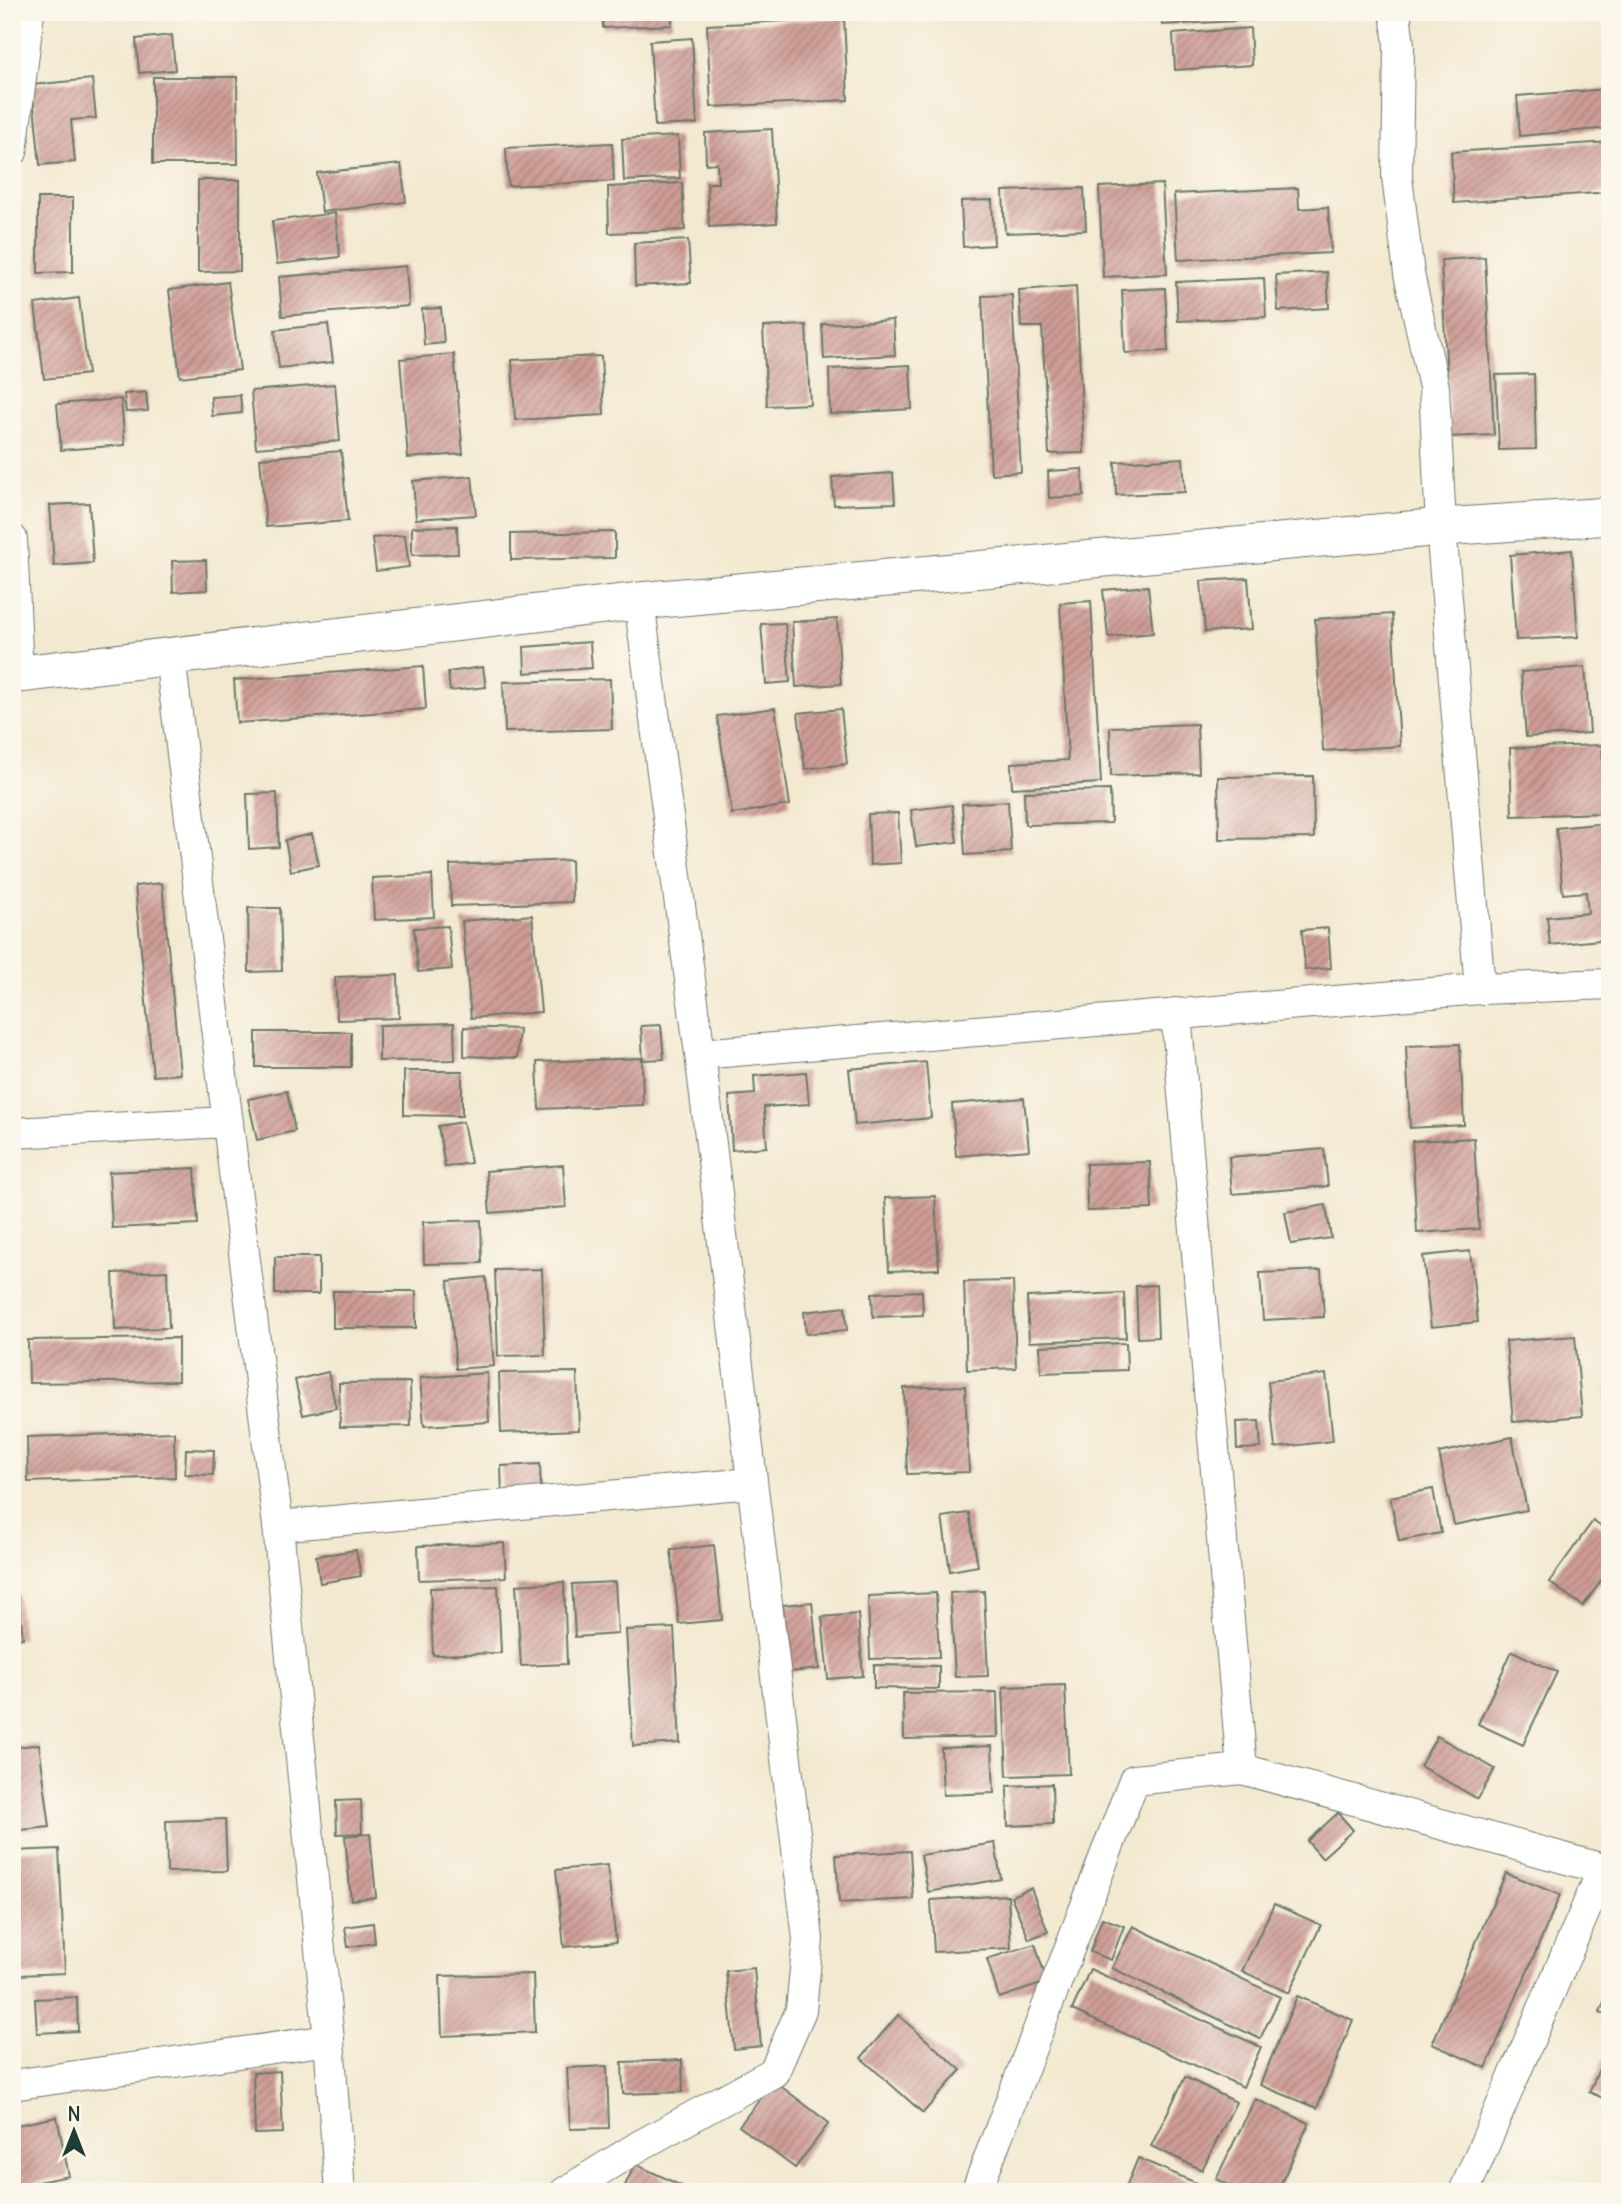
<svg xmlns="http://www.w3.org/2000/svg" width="1622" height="2204" viewBox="0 0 1622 2204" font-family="Delius,sans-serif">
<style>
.building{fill:url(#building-hatch)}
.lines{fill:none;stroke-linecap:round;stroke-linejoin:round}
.minor-casing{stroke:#69796b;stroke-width:32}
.tertiary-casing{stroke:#69796b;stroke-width:39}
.minor{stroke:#fff;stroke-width:30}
.tertiary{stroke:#fff;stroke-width:37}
</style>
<defs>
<pattern id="building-hatch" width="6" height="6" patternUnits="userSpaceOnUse" patternTransform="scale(1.75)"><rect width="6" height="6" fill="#ce9c95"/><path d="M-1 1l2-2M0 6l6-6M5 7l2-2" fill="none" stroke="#a7807a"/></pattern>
</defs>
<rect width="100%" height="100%" fill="#fbf7ec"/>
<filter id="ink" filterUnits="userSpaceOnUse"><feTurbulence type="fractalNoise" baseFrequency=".0143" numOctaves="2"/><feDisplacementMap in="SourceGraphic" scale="14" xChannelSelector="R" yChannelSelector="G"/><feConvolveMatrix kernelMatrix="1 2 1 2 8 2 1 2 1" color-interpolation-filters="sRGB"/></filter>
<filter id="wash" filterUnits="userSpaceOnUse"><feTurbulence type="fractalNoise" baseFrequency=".00686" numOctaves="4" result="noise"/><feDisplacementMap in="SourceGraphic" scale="28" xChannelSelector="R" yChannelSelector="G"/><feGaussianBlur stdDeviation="1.57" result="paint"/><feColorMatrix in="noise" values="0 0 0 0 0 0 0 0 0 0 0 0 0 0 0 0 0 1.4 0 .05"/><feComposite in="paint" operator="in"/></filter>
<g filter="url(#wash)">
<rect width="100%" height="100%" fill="#f3e9d0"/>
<g id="blocks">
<g class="building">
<polygon points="602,12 672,12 672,25 603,28"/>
<polygon points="1161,12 1257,12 1257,20 1162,25"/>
<polygon points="844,18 848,100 711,107 707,25"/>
<polygon points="1250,28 1252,65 1175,70 1173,34"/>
<polygon points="172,35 175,70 139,73 136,39"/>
<polygon points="692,38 697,124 655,126 650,41"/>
<polygon points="153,77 237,77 238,164 153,164"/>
<polygon points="92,79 96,118 71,120 75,162 40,165 32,85"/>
<polygon points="1607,89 1610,128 1520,136 1517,96"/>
<polygon points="772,129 777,223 709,227 707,183 718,183 717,163 706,164 705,133"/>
<polygon points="678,136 680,178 624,181 622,139"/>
<polygon points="1610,142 1610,192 1454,203 1451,152"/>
<polygon points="612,143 614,181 508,186 506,148"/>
<polygon points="401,164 406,202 322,212 317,173"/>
<polygon points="198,180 240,180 240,271 198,272"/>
<polygon points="682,183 685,230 609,233 608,187"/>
<polygon points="1162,184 1167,274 1103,277 1099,187"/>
<polygon points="1084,188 1086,230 1005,233 1003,191"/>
<polygon points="1298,188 1299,209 1328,207 1331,253 1178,260 1174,194"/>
<polygon points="38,198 73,198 73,272 38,273"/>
<polygon points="992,200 994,245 963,247 961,201"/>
<polygon points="335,213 340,257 277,264 272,221"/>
<polygon points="688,240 691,283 635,286 634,243"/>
<polygon points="1485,257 1494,435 1450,437 1441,260"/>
<polygon points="406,266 409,306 282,316 279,277"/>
<polygon points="1327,272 1329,308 1278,311 1276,275"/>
<polygon points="1264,278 1266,317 1178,321 1176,282"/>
<polygon points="228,282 240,370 180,377 169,290"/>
<polygon points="1076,286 1084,453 1049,454 1042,327 1021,327 1019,290"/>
<polygon points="1165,288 1168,351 1125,353 1122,290"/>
<polygon points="1012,295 1021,472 991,474 982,296"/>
<polygon points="79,298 88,374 44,379 35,304"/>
<polygon points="441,308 444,343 424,345 422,309"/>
<polygon points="893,320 895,355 824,359 822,324"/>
<polygon points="328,324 333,362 279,368 275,330"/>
<polygon points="806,325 810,404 767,406 763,327"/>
<polygon points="454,354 463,454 408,458 400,359"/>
<polygon points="601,356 604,415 515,420 512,360"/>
<polygon points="910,365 912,409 830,414 829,369"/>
<polygon points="1534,374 1536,449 1499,450 1496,375"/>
<polygon points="335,384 340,441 256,448 251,391"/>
<polygon points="146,392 148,411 126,412 124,394"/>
<polygon points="240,395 242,413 212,416 211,397"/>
<polygon points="121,399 125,445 61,450 57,404"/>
<polygon points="341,451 348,521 266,527 260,458"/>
<polygon points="1183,458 1185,492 1116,495 1115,462"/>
<polygon points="1082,469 1084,496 1049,498 1048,471"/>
<polygon points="893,473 895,503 834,505 832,477"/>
<polygon points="472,476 476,515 416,519 413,481"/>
<polygon points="89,503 93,563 54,566 50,505"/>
<polygon points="457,526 458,554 412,555 412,527"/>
<polygon points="615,532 615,558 511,560 511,534"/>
<polygon points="405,535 409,567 376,571 372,538"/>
<polygon points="1572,550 1578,637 1516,640 1510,555"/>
<polygon points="206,560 207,590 173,592 172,561"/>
<polygon points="1248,578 1252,629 1205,632 1201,581"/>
<polygon points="1148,586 1153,633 1108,637 1103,590"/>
<polygon points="1091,601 1101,783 1012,788 1011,763 1068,760 1060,603"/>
<polygon points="1392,614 1400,746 1323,751 1315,619"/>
<polygon points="837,619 841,684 796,687 792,622"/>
<polygon points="785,623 790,682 766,684 761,624"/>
<polygon points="590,642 592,668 525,673 524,647"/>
<polygon points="423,666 426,709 237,723 234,680"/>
<polygon points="483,667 486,687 450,691 448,672"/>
<polygon points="1585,667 1590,733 1526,737 1521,672"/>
<polygon points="610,679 612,729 505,732 503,682"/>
<polygon points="775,708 790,805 732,814 717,716"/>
<polygon points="841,709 847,764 805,769 798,713"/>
<polygon points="1197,724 1199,773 1111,776 1110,727"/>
<polygon points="1602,745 1605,813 1512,816 1510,748"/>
<polygon points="1313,776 1314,838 1219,839 1218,777"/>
<polygon points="1110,790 1111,823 1025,825 1024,792"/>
<polygon points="277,793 279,847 249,849 247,794"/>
<polygon points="1008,801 1011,852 965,855 962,804"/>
<polygon points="952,805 957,842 916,847 911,810"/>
<polygon points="898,813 901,863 870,865 868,814"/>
<polygon points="1606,823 1610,857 1610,939 1550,945 1547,917 1588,913 1586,892 1563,894 1556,828"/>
<polygon points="312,834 319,865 291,871 285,840"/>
<polygon points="571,860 572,902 451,906 450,865"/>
<polygon points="432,875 434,917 374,920 372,878"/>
<polygon points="162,883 180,1074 153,1076 135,886"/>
<polygon points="248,908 280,908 282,971 249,972"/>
<polygon points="532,915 541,1012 471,1018 462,921"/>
<polygon points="448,926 452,969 418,972 414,928"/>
<polygon points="1328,928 1331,968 1305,970 1302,930"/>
<polygon points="398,975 399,1018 337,1020 335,977"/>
<polygon points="454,1023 455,1060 379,1061 379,1025"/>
<polygon points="661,1025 664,1059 643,1060 641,1026"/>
<polygon points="464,1027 519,1029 517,1058 464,1056"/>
<rect x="256" y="1032" width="95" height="35"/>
<polygon points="1460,1044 1464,1125 1410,1128 1406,1046"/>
<polygon points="642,1058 643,1105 539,1109 537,1062"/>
<polygon points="926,1062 931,1118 855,1125 849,1069"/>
<polygon points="404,1071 462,1071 462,1116 404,1115"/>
<polygon points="806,1072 809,1104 764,1107 767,1147 732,1150 729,1096 755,1094 754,1076"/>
<polygon points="287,1091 295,1131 257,1140 248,1099"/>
<polygon points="1024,1098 1029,1150 956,1156 952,1104"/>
<polygon points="463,1122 471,1163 445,1167 438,1126"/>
<polygon points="1474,1138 1479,1229 1417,1233 1412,1141"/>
<polygon points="1324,1149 1328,1186 1232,1194 1229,1157"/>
<polygon points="1150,1162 1152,1209 1087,1211 1086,1164"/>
<polygon points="563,1165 566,1207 490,1213 486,1171"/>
<polygon points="195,1168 198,1224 112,1228 109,1172"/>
<polygon points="935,1196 939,1269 889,1271 885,1198"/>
<polygon points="1326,1205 1331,1238 1291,1244 1285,1212"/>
<polygon points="481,1220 482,1263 424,1264 423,1222"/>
<polygon points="1470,1251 1478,1322 1431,1327 1423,1256"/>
<rect x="275" y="1257" width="44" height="37"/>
<polygon points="542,1269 545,1355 498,1356 495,1270"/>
<polygon points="1321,1270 1324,1317 1263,1320 1260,1273"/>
<polygon points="167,1271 169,1328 115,1330 113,1273"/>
<polygon points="486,1277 494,1366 456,1369 448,1281"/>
<polygon points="1013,1281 1016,1368 967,1370 964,1282"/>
<polygon points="1156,1285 1158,1337 1138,1338 1136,1286"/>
<rect x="333" y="1291" width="83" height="37"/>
<polygon points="922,1291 923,1315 873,1317 872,1293"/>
<polygon points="1124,1293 1126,1338 1029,1342 1027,1297"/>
<polygon points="845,1307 847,1330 806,1334 804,1312"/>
<polygon points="1575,1336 1582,1416 1513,1422 1506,1341"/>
<polygon points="178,1338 178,1381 29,1383 28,1340"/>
<polygon points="1126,1343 1127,1370 1041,1373 1040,1346"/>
<polygon points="328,1372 336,1408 303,1415 295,1380"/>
<polygon points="577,1372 579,1430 501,1433 499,1373"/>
<polygon points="487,1373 489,1422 424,1426 420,1378"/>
<polygon points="1326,1374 1333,1441 1275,1448 1268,1381"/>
<polygon points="410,1382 411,1426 340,1427 339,1383"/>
<polygon points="965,1386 969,1472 907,1474 904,1388"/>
<polygon points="1606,1390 1610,1390 1610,1408 1608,1408"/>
<polygon points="1259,1421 1261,1448 1237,1449 1236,1422"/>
<polygon points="174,1432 175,1477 28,1482 27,1437"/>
<polygon points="1512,1437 1527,1510 1454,1525 1439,1453"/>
<polygon points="186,1449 214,1450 213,1475 185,1474"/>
<polygon points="540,1464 541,1494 502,1495 501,1466"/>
<polygon points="1433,1489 1441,1533 1399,1541 1390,1497"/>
<polygon points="969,1513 978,1566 950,1571 942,1517"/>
<polygon points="1593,1521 1610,1533 1610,1568 1583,1606 1549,1582"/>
<polygon points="504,1543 506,1577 419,1580 418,1546"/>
<polygon points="714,1545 722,1620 679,1624 671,1550"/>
<polygon points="356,1550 361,1576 320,1583 316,1556"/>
<polygon points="564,1582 567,1664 521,1666 516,1585"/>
<polygon points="615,1582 618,1634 575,1637 572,1584"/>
<polygon points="498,1586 501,1653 433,1655 430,1588"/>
<polygon points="984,1591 988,1676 955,1677 950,1593"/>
<polygon points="936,1593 939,1657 870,1659 868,1596"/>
<polygon points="12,1595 18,1595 23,1638 12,1640"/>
<polygon points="812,1602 819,1669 790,1672 783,1605"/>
<polygon points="858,1614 863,1676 828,1679 822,1617"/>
<polygon points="674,1628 680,1743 633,1746 626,1630"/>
<polygon points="1512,1651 1557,1672 1523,1745 1478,1724"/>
<polygon points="874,1665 939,1666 939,1689 874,1688"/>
<polygon points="1065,1685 1069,1774 1007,1776 1003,1687"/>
<polygon points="997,1692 998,1737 904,1739 903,1693"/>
<polygon points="1437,1736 1495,1769 1478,1799 1420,1766"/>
<polygon points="39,1744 50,1827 12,1831 12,1748"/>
<polygon points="992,1746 994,1793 943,1795 941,1748"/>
<polygon points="1052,1784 1053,1824 1008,1826 1007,1786"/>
<polygon points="361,1800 362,1833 337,1834 336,1801"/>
<polygon points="1338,1813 1353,1830 1322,1858 1307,1841"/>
<polygon points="225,1819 227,1871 167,1872 166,1821"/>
<polygon points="370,1834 376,1897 351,1900 345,1836"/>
<polygon points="995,1843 1001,1879 928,1892 921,1855"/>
<polygon points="59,1849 65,1973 19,1975 13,1851"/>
<polygon points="910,1851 913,1899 839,1903 836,1855"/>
<polygon points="607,1865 616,1942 564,1947 556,1870"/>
<polygon points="1506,1873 1560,1895 1486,2068 1432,2044"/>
<polygon points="1031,1888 1048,1932 1029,1939 1011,1896"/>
<polygon points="1008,1895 1011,1948 934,1952 931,1900"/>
<polygon points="1274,1904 1321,1925 1289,1993 1242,1971"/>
<polygon points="1102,1918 1124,1926 1111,1960 1090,1952"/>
<polygon points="373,1923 375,1943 348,1947 345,1927"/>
<polygon points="1133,1926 1280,1997 1260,2039 1112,1968"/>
<polygon points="1035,1944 1047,1982 999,1998 987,1959"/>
<polygon points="754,1968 761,2046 734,2049 726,1971"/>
<polygon points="1090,1969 1261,2047 1243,2087 1072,2010"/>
<polygon points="533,1974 535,2032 442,2036 440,1976"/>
<polygon points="1610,1987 1610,2016 1600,2012"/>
<polygon points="1297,1996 1353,2020 1317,2108 1260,2085"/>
<polygon points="77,1997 78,2031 37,2033 35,1999"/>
<polygon points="898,2015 961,2070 923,2113 861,2058"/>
<polygon points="1610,2044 1610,2101 1589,2092"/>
<polygon points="682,2060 683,2092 623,2094 622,2062"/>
<polygon points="607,2066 609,2128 570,2129 567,2068"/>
<polygon points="280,2071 283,2133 255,2134 253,2073"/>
<polygon points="1185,2077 1236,2102 1202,2170 1151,2146"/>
<polygon points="774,2081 829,2123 795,2168 739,2126"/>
<polygon points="1255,2099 1309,2123 1277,2192 1243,2192 1216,2179"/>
<polygon points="57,2117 69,2176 12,2187 12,2126"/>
<polygon points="1138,2158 1208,2188 1206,2192 1124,2192"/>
<polygon points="635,2164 688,2189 687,2192 622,2192"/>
<polygon points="95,2188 95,2192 51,2192 51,2190"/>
</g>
</g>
</g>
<g filter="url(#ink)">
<use href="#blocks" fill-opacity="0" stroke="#69796b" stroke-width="2"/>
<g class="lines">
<defs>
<g id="minor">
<polyline points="1395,12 1399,45 1397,177 1409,274 1434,387 1441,527 1480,989"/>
<polyline points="12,152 29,12"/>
<polyline points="12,539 18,674"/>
<polyline points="170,657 278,1526 329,2040 340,2192"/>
<polyline points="1176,1013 1242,1769"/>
<polyline points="700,1054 1480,989 1610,984"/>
<polyline points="12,1133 228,1122"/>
<polyline points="278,1526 751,1483"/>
<polyline points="12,2085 329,2040"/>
<polyline points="565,2192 639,2146 774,2072 801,2010 808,1939 700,1054 639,601"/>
<polyline points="976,2192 1134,1780 1242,1769 1603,1869 1464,2192"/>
</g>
<polyline id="tertiary" points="12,675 639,601 1441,527 1610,516"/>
</defs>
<use href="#minor" class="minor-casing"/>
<use href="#tertiary" class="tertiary-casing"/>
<use href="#minor" class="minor"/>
<use href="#tertiary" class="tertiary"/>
</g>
</g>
<rect width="1622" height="2204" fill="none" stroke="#fbf7ec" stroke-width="42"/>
<g transform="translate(74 2131)" stroke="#fbf7ec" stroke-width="5" paint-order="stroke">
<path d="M0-5L12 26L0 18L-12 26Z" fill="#1f3d34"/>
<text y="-10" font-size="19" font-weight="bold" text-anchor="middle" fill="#1f3d34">N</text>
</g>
</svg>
